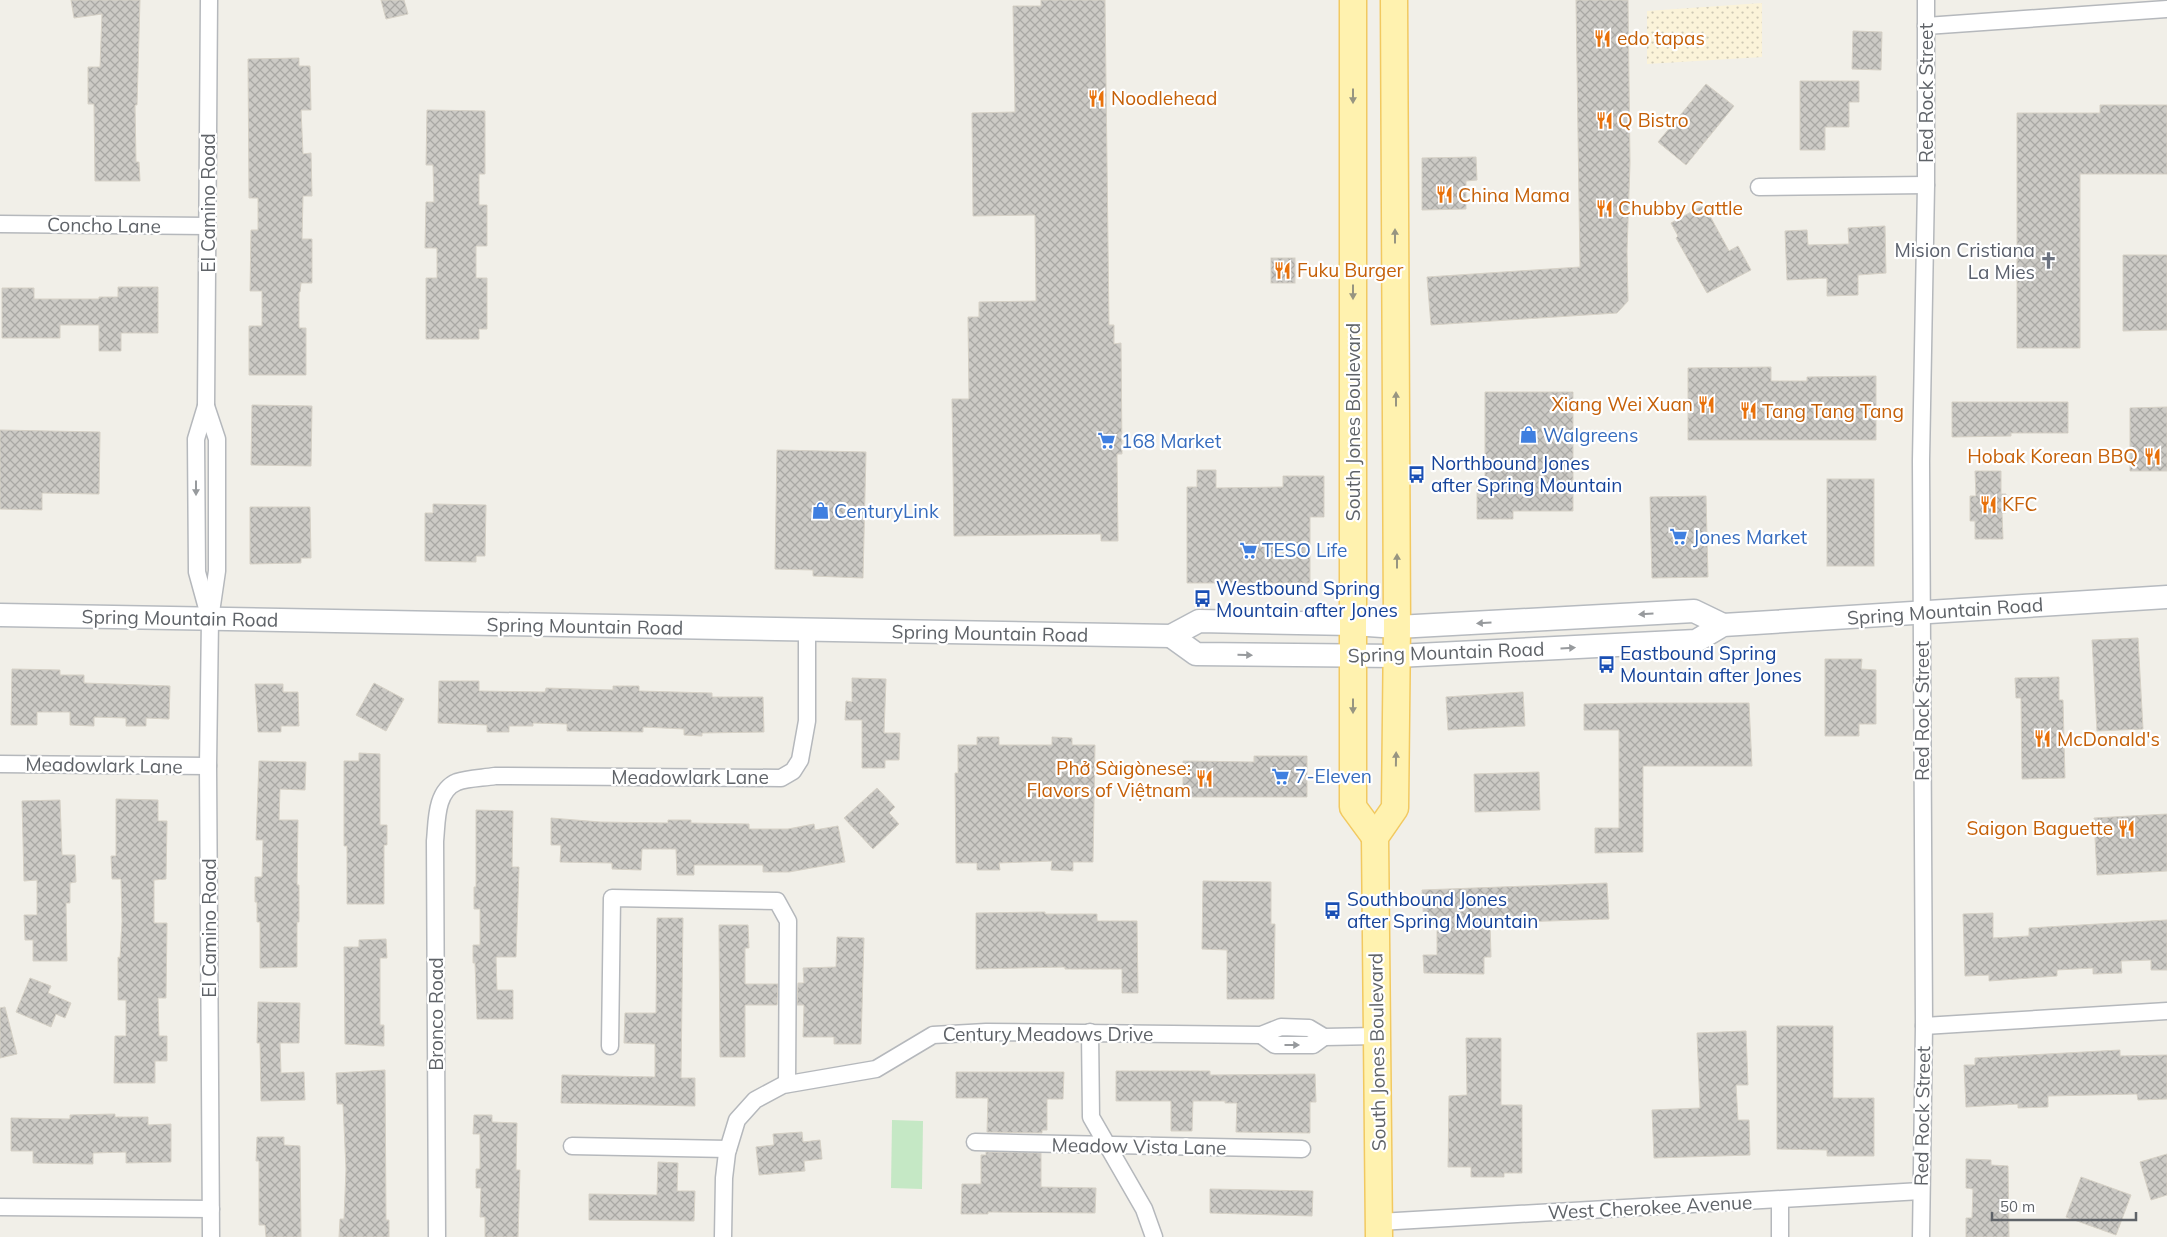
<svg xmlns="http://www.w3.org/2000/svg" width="2167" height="1237" viewBox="0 0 2167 1237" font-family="Mulish,sans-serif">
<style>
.grass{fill:#c5e8c5}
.sand{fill:url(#sand-dots)}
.building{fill:url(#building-cross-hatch);stroke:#d6d1c6}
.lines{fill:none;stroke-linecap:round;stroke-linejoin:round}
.minor-casing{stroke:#b5b8bc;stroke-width:19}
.secondary-casing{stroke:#b6babf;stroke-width:25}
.primary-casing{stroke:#f2c960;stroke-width:29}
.minor{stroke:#fff;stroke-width:16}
.secondary{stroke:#fff;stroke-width:22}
.primary{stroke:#fff2af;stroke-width:26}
.oneway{fill:#979581}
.oneway2{fill:#979a9d}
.labels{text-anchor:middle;stroke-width:4.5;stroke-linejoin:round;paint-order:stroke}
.food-label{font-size:19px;fill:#c56008;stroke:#fff;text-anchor:start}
.street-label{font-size:19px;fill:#5f6368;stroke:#fff}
.worship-label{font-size:19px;fill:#5b616d;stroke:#fff;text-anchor:end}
.shop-label{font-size:19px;fill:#366cbe;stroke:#fff;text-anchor:start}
.transit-label{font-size:19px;fill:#164399;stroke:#fff;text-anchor:start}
</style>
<defs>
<pattern id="sand-dots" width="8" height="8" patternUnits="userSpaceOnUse" patternTransform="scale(1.25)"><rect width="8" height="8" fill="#fbf3d9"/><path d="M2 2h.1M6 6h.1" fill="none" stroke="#cec8b4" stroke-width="1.8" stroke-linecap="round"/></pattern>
<pattern id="building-cross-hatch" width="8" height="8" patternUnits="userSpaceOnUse" patternTransform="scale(1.25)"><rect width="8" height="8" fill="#cccac5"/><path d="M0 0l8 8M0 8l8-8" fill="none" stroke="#a9a8a4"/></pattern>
</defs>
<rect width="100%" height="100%" fill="#f1efe8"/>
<polygon class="grass" points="892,1120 923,1121 922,1189 891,1188"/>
<polygon class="sand" points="1762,3 1762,57 1647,64 1647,11"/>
<g class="building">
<polygon points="71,0 140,0 137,105 135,105 136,162 139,162 140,181 95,181 94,104 88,104 88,67 100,67 102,14 74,18"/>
<polygon points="381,0 404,0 408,14 386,19"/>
<polygon points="1041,0 1105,0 1109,325 1114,325 1114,344 1121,343 1122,454 1117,454 1118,541 1101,541 1101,534 954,536 952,399 969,399 968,317 979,317 979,302 1036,301 1035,215 973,216 972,113 1015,112 1013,6 1041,6"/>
<polygon points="1576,0 1628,0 1630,163 1627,251 1628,301 1617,313 1431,325 1427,277 1580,267"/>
<polygon points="1853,31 1882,32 1881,70 1852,69"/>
<polygon points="299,58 299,66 310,66 311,110 301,110 303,154 311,153 312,196 303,196 302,239 312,239 312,283 301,283 300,292 299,292 299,328 306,328 306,375 249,375 249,326 262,326 262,291 250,291 251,230 258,230 258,198 249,198 248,59"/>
<polygon points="1800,81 1859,81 1859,102 1849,102 1849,127 1825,127 1825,150 1800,150"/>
<polygon points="1706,84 1734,106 1686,165 1658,142"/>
<polygon points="2100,105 2167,105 2167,174 2080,174 2080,348 2017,348 2017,113 2100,113"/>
<polygon points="427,110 485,111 485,174 479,174 479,205 487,205 487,246 476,246 476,278 487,278 487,329 479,329 479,339 426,339 426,278 437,278 437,248 425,248 426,202 434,202 433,165 426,165"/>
<polygon points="1476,157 1477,180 1466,181 1466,209 1422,210 1422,158"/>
<polygon points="1704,205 1729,251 1738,246 1751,270 1707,293 1676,238 1678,236 1671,223"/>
<polygon points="1885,226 1886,273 1858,275 1858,295 1827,296 1827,278 1787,280 1785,231 1807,230 1808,245 1849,244 1848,228"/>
<polygon points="2123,255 2167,255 2167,330 2123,331"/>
<rect x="1271" y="258" width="24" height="25"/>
<polygon points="118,287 158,287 158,333 121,333 121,351 99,351 99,325 60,325 60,338 2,338 2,288 34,288 34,299 99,299 99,297 118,297"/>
<polygon points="1771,367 1771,381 1807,381 1807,377 1876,376 1876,440 1688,440 1688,368"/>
<polygon points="1485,392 1573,392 1573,511 1513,511 1513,519 1477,519 1477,479 1485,479"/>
<polygon points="1952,402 2068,402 2068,433 2011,433 2011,436 1952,437"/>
<polygon points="252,405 312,406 311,466 251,465"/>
<polygon points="2167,407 2167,471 2130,471 2130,408"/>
<polygon points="0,430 100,432 99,494 42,493 42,510 0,509"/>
<polygon points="777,450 866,452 863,578 813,576 813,570 775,569"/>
<polygon points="1197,470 1216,470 1216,488 1283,487 1283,476 1324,476 1324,517 1310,517 1310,583 1187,583 1187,487 1197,487"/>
<polygon points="1975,471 2001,471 2001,494 2006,494 2006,513 2002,513 2003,539 1975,539 1975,521 1970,521 1970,496 1976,496"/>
<rect x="1827" y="479" width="47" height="87"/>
<polygon points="1706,496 1708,577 1652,578 1650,497"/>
<polygon points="433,504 486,505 485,556 476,556 476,562 425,561 425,513 433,513"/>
<polygon points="250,507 310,507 311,558 301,558 301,563 250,564"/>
<polygon points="2138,638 2143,729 2097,731 2092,640"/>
<polygon points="1825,659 1862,659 1861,669 1876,670 1876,724 1859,724 1859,736 1825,736"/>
<polygon points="12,669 60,670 60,675 84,675 84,683 170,686 169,719 146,718 146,726 126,726 126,718 94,717 94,726 70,725 70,712 37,712 37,725 11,725"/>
<polygon points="2059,677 2059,700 2063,700 2065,778 2022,779 2021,698 2016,698 2015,678"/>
<polygon points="852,678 886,679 884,733 900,733 899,760 885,760 885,768 862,768 862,720 845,720 846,701 852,702"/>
<polygon points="439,681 479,681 479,691 545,692 546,688 613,690 613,686 639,686 639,691 712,693 712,697 763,697 764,732 702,733 702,736 684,735 684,729 643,727 643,732 567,731 567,724 533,723 533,726 509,726 509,732 487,732 487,725 438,723"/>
<polygon points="374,683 404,699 386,731 356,715"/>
<polygon points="255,684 283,684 283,692 298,692 299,726 281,726 281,732 258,732"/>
<polygon points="1523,692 1525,726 1448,730 1446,697"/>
<polygon points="1643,703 1749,703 1752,766 1643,766 1643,852 1595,853 1595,828 1619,828 1619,730 1584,730 1584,704"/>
<polygon points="977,737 999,737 999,745 1052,745 1052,737 1072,738 1072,745 1095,745 1093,862 1073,862 1073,871 1051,870 1052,861 999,863 1000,870 977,870 977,863 956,863 955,773 958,773 958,745 977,745"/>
<polygon points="359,753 380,754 380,825 387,825 387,845 384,845 384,904 347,904 347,846 344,846 344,761 359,761"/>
<polygon points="1254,756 1307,756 1307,797 1183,797 1183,761 1254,762"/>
<polygon points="259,761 306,762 305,790 280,789 279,820 298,820 297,885 299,885 299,922 297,922 297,967 260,968 260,922 257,922 257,902 255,902 255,877 262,877 263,840 256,840"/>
<polygon points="1539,772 1540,810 1475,812 1474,774"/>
<polygon points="877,788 895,807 889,813 899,824 873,849 844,818"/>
<polygon points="116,799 158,800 158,821 167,821 166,879 154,880 154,923 167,923 166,998 158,998 159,1036 167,1036 167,1061 155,1061 155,1083 114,1083 115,1036 126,1036 126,1000 118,1000 118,957 120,958 122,922 121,879 112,879 111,856 116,856"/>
<polygon points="60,800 62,855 75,855 76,882 70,883 70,903 66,903 67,961 33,961 33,940 25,940 24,915 37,915 37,880 24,881 22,801"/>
<polygon points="476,810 513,811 512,867 519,867 516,957 496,957 497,990 513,990 513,1019 477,1019 475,963 473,963 473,945 480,945 480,909 474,909 474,887 476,887"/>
<polygon points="2167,814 2167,871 2097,875 2094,818"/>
<polygon points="551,818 600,822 668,823 668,820 691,820 691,823 749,824 749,829 788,829 814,824 815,830 838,826 845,862 789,872 763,872 763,865 694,865 694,875 677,875 676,849 642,849 641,870 612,869 612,863 560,862 561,845 551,845"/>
<polygon points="1203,881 1271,882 1271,924 1275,924 1274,999 1227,999 1227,950 1202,949"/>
<polygon points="1607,883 1609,919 1490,923 1491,957 1484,957 1484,974 1424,973 1423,955 1437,955 1437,925 1424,925 1422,890"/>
<polygon points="1045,912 1045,914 1097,914 1097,921 1137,921 1138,993 1122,993 1122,969 1065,969 1065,967 976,969 976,913"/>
<polygon points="1993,913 1993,938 2029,936 2029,928 2167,920 2167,970 2151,970 2151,960 2121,961 2122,973 2093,974 2093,968 2057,970 2057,976 1989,981 1989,975 1965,976 1963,914"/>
<polygon points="657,918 683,918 681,1078 695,1078 695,1106 561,1103 562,1075 655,1077 655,1044 624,1043 625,1013 656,1013"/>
<polygon points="719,925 748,925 749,948 745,948 745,984 778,984 777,1005 745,1005 745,1057 720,1057"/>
<polygon points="837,937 864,938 861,1044 834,1044 834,1037 803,1037 804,1005 797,1005 798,983 804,983 803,968 836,967"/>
<polygon points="386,939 387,958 380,958 380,1025 384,1025 384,1046 345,1044 344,947 359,947 359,940"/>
<polygon points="30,978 51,986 48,993 71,1003 65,1018 56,1014 51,1027 16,1012"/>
<polygon points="258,1002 300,1003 299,1043 280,1043 281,1073 304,1072 305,1100 261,1101 260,1043 257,1043"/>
<polygon points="5,1007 17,1054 0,1058 0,1008"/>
<polygon points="1777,1026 1833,1026 1833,1098 1874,1098 1874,1156 1827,1156 1827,1150 1777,1149"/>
<polygon points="1746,1031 1748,1085 1736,1085 1738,1120 1749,1120 1750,1155 1654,1158 1652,1110 1700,1108 1697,1033"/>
<polygon points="1466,1038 1501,1038 1501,1105 1522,1105 1522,1173 1504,1173 1504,1177 1471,1177 1471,1167 1448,1167 1449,1096 1467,1095"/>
<polygon points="2120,1050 2120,1056 2167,1055 2167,1099 2138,1100 2137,1094 2048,1096 2048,1107 2018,1108 2018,1104 1966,1107 1964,1065 1975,1065 1975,1058"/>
<polygon points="385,1070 386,1220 389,1220 389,1237 339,1237 340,1219 344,1219 346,1169 343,1104 337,1104 336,1073"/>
<polygon points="1116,1071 1210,1071 1210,1075 1315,1074 1316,1102 1310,1102 1310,1133 1236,1132 1237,1103 1225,1103 1225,1101 1193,1101 1192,1131 1171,1131 1171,1101 1116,1101"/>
<polygon points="956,1072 1064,1072 1063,1099 1047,1099 1047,1130 1042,1130 1042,1133 987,1132 988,1098 956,1098"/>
<polygon points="115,1114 115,1117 148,1117 148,1125 171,1124 171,1162 126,1163 126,1152 93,1153 93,1164 33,1163 33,1151 11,1151 11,1118 70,1119 70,1115"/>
<polygon points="474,1115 492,1115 492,1122 517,1123 516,1170 520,1170 518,1237 485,1237 485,1217 480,1217 481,1188 476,1188 476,1169 480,1169 480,1134 473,1134"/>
<polygon points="802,1132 803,1142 820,1140 822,1159 804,1161 805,1171 759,1175 756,1147 774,1145 773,1134"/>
<polygon points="257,1137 284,1137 284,1145 300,1146 301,1237 266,1237 265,1225 259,1225 259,1161 256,1161"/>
<polygon points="986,1152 1041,1153 1041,1187 1096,1188 1095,1213 988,1212 988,1214 961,1214 962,1184 981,1184 981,1155 986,1155"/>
<polygon points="2167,1154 2167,1195 2151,1200 2140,1162"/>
<polygon points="1966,1159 1991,1160 1991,1165 2008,1166 2009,1237 1966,1237 1966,1218 1972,1218 1973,1189 1966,1188"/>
<polygon points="658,1162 678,1163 677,1191 695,1191 694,1221 589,1220 589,1194 657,1195"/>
<polygon points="2081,1177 2131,1195 2116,1235 2066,1217"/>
<polygon points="1210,1189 1313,1191 1312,1216 1210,1213"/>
</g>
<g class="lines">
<defs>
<g id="minor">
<polyline points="1926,26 2167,9"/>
<polyline points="1759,187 1926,185"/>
<polyline points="0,224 208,226"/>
<polyline points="206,406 217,439 217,571 210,619 208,766 211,1237"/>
<polyline points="208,612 197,572 196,439 206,406 209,0"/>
<polyline points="0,764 208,766"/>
<polyline points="1924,1026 2167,1011"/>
<polyline points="1090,1032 1091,1117 1144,1209 1154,1237"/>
<polyline points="1261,1035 1275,1045 1313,1045 1324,1037"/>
<polyline points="610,1046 612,898 777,901 788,921 787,1084"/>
<polyline points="975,1142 1302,1149"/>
<polyline points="572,1146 728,1149"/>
<polyline points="1780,1200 1780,1237"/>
<polyline points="0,1207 211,1209"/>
<polyline points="1379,1222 1921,1191"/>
<path d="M 437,1237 L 435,841 C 437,823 435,791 457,782 C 468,778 483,778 495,776 L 781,778 L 793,771 L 800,760 L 807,721 L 807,629"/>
<polyline points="723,1237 724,1178 727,1153 737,1120 755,1100 783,1085 876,1069 933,1035 986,1032 1261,1035 1281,1027 1309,1028 1324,1037 1377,1036"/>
<polyline points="1921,1237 1924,1026 1921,461 1926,185 1926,0"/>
</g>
<g id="secondary">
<polyline points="0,615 1171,636 1199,621 1353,624 1397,627 1694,611 1723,625"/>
<polyline points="1171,636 1196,654 1397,656 1696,641 1723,625 2167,597"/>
</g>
<g id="primary">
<polyline points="1353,0 1353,807 1375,837"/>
<polyline points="1379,1237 1375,837 1395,808 1397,627 1394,0"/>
</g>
</defs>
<use href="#minor" class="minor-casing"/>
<use href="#secondary" class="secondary-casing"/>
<use href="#primary" class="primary-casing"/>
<use href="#minor" class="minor"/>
<use href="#secondary" class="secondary"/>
<use href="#primary" class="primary"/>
</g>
<defs><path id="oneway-solid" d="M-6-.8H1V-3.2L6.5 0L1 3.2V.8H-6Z" transform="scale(1.25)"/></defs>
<g class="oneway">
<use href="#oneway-solid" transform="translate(1353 96) rotate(90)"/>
<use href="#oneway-solid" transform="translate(1395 236) rotate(-90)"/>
<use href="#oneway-solid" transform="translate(1353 292) rotate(90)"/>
<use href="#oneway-solid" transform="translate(1396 399) rotate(-90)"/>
<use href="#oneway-solid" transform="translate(1397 561) rotate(-90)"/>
<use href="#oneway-solid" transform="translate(1353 706) rotate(90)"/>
<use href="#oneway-solid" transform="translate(1396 759) rotate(-89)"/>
</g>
<g class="oneway2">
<use href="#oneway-solid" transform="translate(196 488) rotate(90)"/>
<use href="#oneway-solid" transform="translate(1646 614) rotate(177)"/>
<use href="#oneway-solid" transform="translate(1484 623) rotate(177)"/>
<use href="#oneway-solid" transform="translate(1568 648) rotate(-3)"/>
<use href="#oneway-solid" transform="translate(1245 655) rotate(1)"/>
<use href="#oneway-solid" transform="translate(1292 1045)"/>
</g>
<defs>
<symbol id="restaurant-bare" viewBox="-9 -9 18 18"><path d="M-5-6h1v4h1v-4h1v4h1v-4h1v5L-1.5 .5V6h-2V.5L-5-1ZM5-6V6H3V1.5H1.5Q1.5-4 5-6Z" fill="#e8710a" stroke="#fff" stroke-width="2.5" paint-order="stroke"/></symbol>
<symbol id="church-bare" viewBox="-9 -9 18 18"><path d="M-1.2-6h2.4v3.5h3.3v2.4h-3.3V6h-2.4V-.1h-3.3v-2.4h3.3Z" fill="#6b7280" stroke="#fff" stroke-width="2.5" paint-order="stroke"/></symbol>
<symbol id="shop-bare" viewBox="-9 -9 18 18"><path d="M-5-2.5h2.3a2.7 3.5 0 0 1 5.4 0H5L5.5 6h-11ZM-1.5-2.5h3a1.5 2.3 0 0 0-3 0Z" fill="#3f7fe0" stroke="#fff" stroke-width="2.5" paint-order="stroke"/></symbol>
<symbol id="supermarket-bare" viewBox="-9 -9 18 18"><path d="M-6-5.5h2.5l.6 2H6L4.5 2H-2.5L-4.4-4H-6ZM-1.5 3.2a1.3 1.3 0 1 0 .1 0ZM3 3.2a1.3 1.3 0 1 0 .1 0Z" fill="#3f7fe0" stroke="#fff" stroke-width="2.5" paint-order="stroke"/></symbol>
<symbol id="bus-bare" viewBox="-9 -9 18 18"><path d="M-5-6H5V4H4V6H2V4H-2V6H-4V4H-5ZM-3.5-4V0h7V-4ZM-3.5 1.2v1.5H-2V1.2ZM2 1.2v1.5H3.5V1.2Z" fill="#1a4fb4" stroke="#fff" stroke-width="2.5" paint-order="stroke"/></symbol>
</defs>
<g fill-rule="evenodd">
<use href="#restaurant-bare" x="1590" y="26" width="25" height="25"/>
<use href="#restaurant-bare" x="1084" y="86" width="25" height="25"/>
<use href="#restaurant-bare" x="1592" y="108" width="25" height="25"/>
<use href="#restaurant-bare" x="1432" y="182" width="25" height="25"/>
<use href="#restaurant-bare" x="1592" y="196" width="25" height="25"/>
<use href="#church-bare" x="2036" y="248" width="25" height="25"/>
<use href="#restaurant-bare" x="1270" y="258" width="25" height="25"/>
<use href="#restaurant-bare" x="1694" y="392" width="25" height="25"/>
<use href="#restaurant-bare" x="1736" y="398" width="25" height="25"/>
<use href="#shop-bare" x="1516" y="422" width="25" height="25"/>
<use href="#supermarket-bare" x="1094" y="428" width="25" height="25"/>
<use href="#restaurant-bare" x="2140" y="444" width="25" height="25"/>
<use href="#bus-bare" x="1404" y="462" width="25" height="25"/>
<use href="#restaurant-bare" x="1976" y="492" width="25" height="25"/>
<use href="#shop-bare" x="808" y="498" width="25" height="25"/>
<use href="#supermarket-bare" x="1666" y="524" width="25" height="25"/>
<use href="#supermarket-bare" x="1236" y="538" width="25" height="25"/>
<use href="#bus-bare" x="1190" y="586" width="25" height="25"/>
<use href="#bus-bare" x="1594" y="652" width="25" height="25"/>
<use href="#restaurant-bare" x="2030" y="726" width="25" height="25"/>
<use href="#supermarket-bare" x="1268" y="764" width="25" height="25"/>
<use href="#restaurant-bare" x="1192" y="766" width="25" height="25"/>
<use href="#restaurant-bare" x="2114" y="816" width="25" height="25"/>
<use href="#bus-bare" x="1320" y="898" width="25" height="25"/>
</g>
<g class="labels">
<g class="food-label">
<text x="1617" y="45">edo tapas</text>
<text x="1111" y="105">Noodlehead</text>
<text x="1618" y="127">Q Bistro</text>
<text x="1458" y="202">China Mama</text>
<text x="1618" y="215">Chubby Cattle</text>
<text x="1297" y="277">Fuku Burger</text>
<text x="1693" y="411" text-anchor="end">Xiang Wei Xuan</text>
<text x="1762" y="418">Tang Tang Tang</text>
<text x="2138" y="463" text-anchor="end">Hobak Korean BBQ</text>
<text x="2002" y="511">KFC</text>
<text x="2057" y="746">McDonald's</text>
<text x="1191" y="775" text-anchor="end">Phở Sàigònese:<tspan x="1191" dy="22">Flavors of Việtnam</tspan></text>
<text x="2113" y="835" text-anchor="end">Saigon Baguette</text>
</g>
<g class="street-label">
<text transform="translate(1926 93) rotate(-90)" y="7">Red Rock Street</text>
<text transform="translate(208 203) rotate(-90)" y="7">El Camino Road</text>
<text transform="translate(104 225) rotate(1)" y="7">Concho Lane</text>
<text transform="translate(1353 422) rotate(-90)" y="7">South Jones Boulevard</text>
<text transform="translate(1945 611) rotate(-4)" y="7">Spring Mountain Road</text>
<text transform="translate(180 618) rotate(1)" y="7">Spring Mountain Road</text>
<text transform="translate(585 626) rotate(1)" y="7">Spring Mountain Road</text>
<text transform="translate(990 633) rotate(1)" y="7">Spring Mountain Road</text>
<text transform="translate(1446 652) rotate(-2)" y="7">Spring Mountain Road</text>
<text transform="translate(1922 711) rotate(-90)" y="7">Red Rock Street</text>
<text transform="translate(104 765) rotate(1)" y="7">Meadowlark Lane</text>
<text x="690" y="784">Meadowlark Lane</text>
<text transform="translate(209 928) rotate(-90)" y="7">El Camino Road</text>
<text transform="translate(436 1014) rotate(-90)" y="7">Bronco Road</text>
<text x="1048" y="1041">Century Meadows Drive</text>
<text transform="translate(1377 1052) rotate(-91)" y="7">South Jones Boulevard</text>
<text transform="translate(1922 1116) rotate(-89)" y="7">Red Rock Street</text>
<text transform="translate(1139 1146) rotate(1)" y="7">Meadow Vista Lane</text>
<text transform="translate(1650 1207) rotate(-3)" y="7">West Cherokee Avenue</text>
</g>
<g class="worship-label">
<text x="2035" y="257">Mision Cristiana<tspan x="2035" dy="22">La Mies</tspan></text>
</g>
<g class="shop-label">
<text x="1543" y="442">Walgreens</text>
<text x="1121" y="448">168 Market</text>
<text x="834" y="518">CenturyLink</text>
<text x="1693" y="544">Jones Market</text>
<text x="1262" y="557">TESO Life</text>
<text x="1295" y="783">7-Eleven</text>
</g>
<g class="transit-label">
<text x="1431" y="470">Northbound Jones<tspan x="1431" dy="22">after Spring Mountain</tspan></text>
<text x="1216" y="595">Westbound Spring<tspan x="1216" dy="22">Mountain after Jones</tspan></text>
<text x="1620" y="660">Eastbound Spring<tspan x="1620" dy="22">Mountain after Jones</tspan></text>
<text x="1347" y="906">Southbound Jones<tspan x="1347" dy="22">after Spring Mountain</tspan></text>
</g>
</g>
<path d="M1992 1212v8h144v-8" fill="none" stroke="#5f6368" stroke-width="2.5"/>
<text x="2000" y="1212" font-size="15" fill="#5f6368" stroke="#ffffff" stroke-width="4" paint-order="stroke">50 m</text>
</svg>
